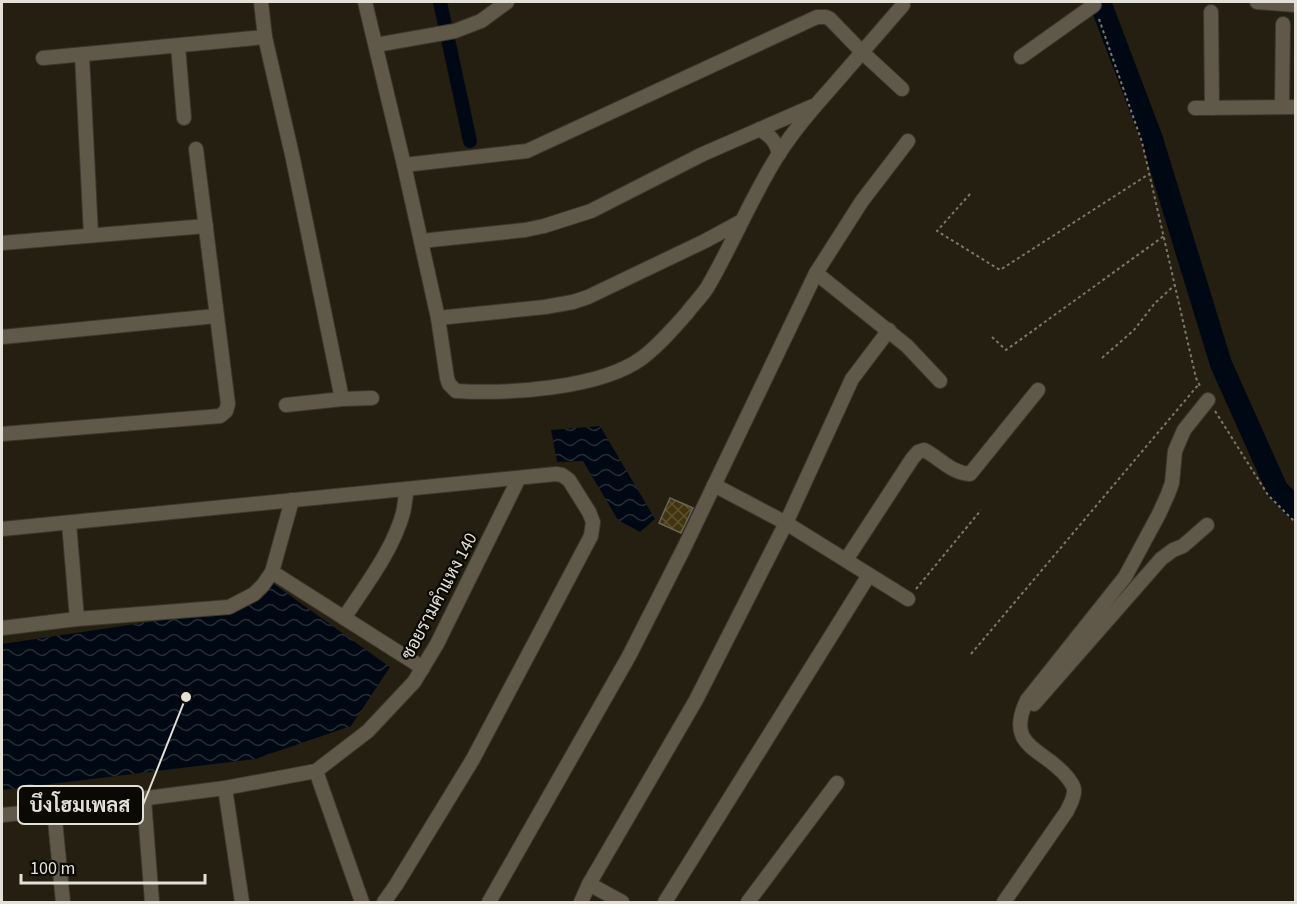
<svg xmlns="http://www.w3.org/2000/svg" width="1297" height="904" viewBox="0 0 1297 904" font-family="'Source Sans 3',Sarabun,sans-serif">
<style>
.water{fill:url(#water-waves)}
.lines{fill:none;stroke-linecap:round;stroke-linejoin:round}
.canal{stroke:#000913;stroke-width:14}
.river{stroke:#000913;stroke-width:22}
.building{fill:url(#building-cross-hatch);stroke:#6a6454;stroke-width:1.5}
.minor-casing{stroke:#3c3830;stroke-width:16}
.path{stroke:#7c786c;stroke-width:2;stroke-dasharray:3 3;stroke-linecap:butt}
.minor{stroke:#60594a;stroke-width:14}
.labels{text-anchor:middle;stroke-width:4.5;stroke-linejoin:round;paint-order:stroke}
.street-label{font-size:18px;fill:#e3e0d7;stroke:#0b0904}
.leader{fill:none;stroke:#e3e0d7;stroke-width:2}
.callout-dot{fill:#e3e0d7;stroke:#0b0904;stroke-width:2}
.callout{fill:#0b0904;stroke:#e3e0d7;stroke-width:2}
.callout-label{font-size:20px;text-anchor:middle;font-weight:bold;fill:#e3e0d7}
</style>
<defs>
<pattern id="water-waves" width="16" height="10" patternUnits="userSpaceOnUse" patternTransform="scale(1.5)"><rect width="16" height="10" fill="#000913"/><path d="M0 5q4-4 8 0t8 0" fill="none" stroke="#252d35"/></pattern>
<pattern id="building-cross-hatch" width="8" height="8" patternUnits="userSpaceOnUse" patternTransform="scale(1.5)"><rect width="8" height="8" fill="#42340f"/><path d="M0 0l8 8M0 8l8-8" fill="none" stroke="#5d5131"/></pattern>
</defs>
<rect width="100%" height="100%" fill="#241f11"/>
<g class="water">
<polygon points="600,426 655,519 640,532 618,520 583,461 557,462 551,430"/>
<polygon points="271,582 390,667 351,726 255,759 2,790 2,644 243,608"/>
</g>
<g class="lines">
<polyline class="canal" points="440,2 470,141"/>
<polyline class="river" points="1100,2 1152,139 1221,364 1277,489 1296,509"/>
</g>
<polygon class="building" points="670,498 693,508 681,533 659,523"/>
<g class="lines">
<defs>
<g id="minor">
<polyline points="261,2 265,37 293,159 342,399 372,398"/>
<path d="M 365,2 L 404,165 L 438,318 L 447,378 L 449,384 L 456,391 C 507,394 600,389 642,358 C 659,345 673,329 687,313 C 693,305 701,297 707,288 C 733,244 752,195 780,152 C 795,129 813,108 831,88 C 855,60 879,33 903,5"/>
<polyline points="1257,2 1296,5"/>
<polyline points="1211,12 1212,108"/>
<polyline points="376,45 455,31 481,21 507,2"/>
<polyline points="178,46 184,118"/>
<polyline points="82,55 91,235"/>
<polyline points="1021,57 1094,5"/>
<polyline points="43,58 265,37"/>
<polyline points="1282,107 1283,24"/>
<polyline points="1195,108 1296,107"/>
<path d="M 760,129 C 771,137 776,141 779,154"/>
<polyline points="404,165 527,151 817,17 826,17 830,19 862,52 902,89"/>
<polyline points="421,241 525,230 544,226 591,211 703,154 813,106"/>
<polyline points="2,243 206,226"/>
<polyline points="816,273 907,346 940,381"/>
<polyline points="438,318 545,307 573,302 588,297 705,241 742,221"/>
<polyline points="2,337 216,316"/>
<polyline points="286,405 342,399"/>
<polyline points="2,434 220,416 226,411 228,404 196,149"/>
<polyline points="714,485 786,523 908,599"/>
<polyline points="69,523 77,619"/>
<polyline points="2,529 556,474 562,475 569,480 589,512 593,522 591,536 473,759 396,885 384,902"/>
<path d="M 846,560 L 912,459 L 918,452 L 924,450 C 940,458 951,473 970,474 L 1038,390"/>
<polyline points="272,572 423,668"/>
<path d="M 344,618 C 365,586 393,550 403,513 C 405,505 405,497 407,490"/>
<polyline points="2,628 77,619 229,607 254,594 263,585 272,572 292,500"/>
<polyline points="1034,704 1161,559 1173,550 1183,546 1207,525"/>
<polyline points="316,771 362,902"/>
<polyline points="225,788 242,902"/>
<polyline points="144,799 152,902"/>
<polyline points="54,810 63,902"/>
<polyline points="2,815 54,810 225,788 316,771 368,731 414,682 437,644 519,478"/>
<polyline points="589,884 622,902"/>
<polyline points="489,902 629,656 684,548 816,273 862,201 908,141"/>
<polyline points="581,902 589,884 696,700 786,523 852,379 889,330"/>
<polyline points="665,902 869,575"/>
<polyline points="748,902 837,783"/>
<path d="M 1004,902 L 1067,811 C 1070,804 1075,797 1074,789 C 1073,784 1070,781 1067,777 C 1044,748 1004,748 1027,700 L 1125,577 L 1159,514 L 1168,494 L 1172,483 L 1175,451 L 1184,430 L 1208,400"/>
</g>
</defs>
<use href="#minor" class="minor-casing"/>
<g class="path">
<polyline points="1099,19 1142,142 1196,378 1201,388"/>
<polyline points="970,194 937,231 1000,270 1149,174"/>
<polyline points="992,337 1006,350 1164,236"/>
<polyline points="1102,358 1134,330 1155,303 1175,285"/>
<polyline points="1215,411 1268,495 1296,523"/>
<polyline points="916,589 981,510"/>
<polyline points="971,654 1199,384"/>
</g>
<use href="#minor" class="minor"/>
</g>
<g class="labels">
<g class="street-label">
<text transform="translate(439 596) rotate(-62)" y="6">ซอยรามคำแหง 140</text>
</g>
</g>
<path class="leader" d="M186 697L143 805"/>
<circle class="callout-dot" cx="186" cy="697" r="6"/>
<rect class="callout" x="18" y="786" width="125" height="38" rx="6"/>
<g class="callout-label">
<text x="80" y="812">บึงโฮมเพลส</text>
</g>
<rect width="1297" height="904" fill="none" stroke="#e3e0d7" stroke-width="6"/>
<path d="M21 874v9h184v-9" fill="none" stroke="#e3e0d7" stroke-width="3"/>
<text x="30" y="874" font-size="18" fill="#e3e0d7" stroke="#0b0904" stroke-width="4.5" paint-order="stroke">100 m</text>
</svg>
